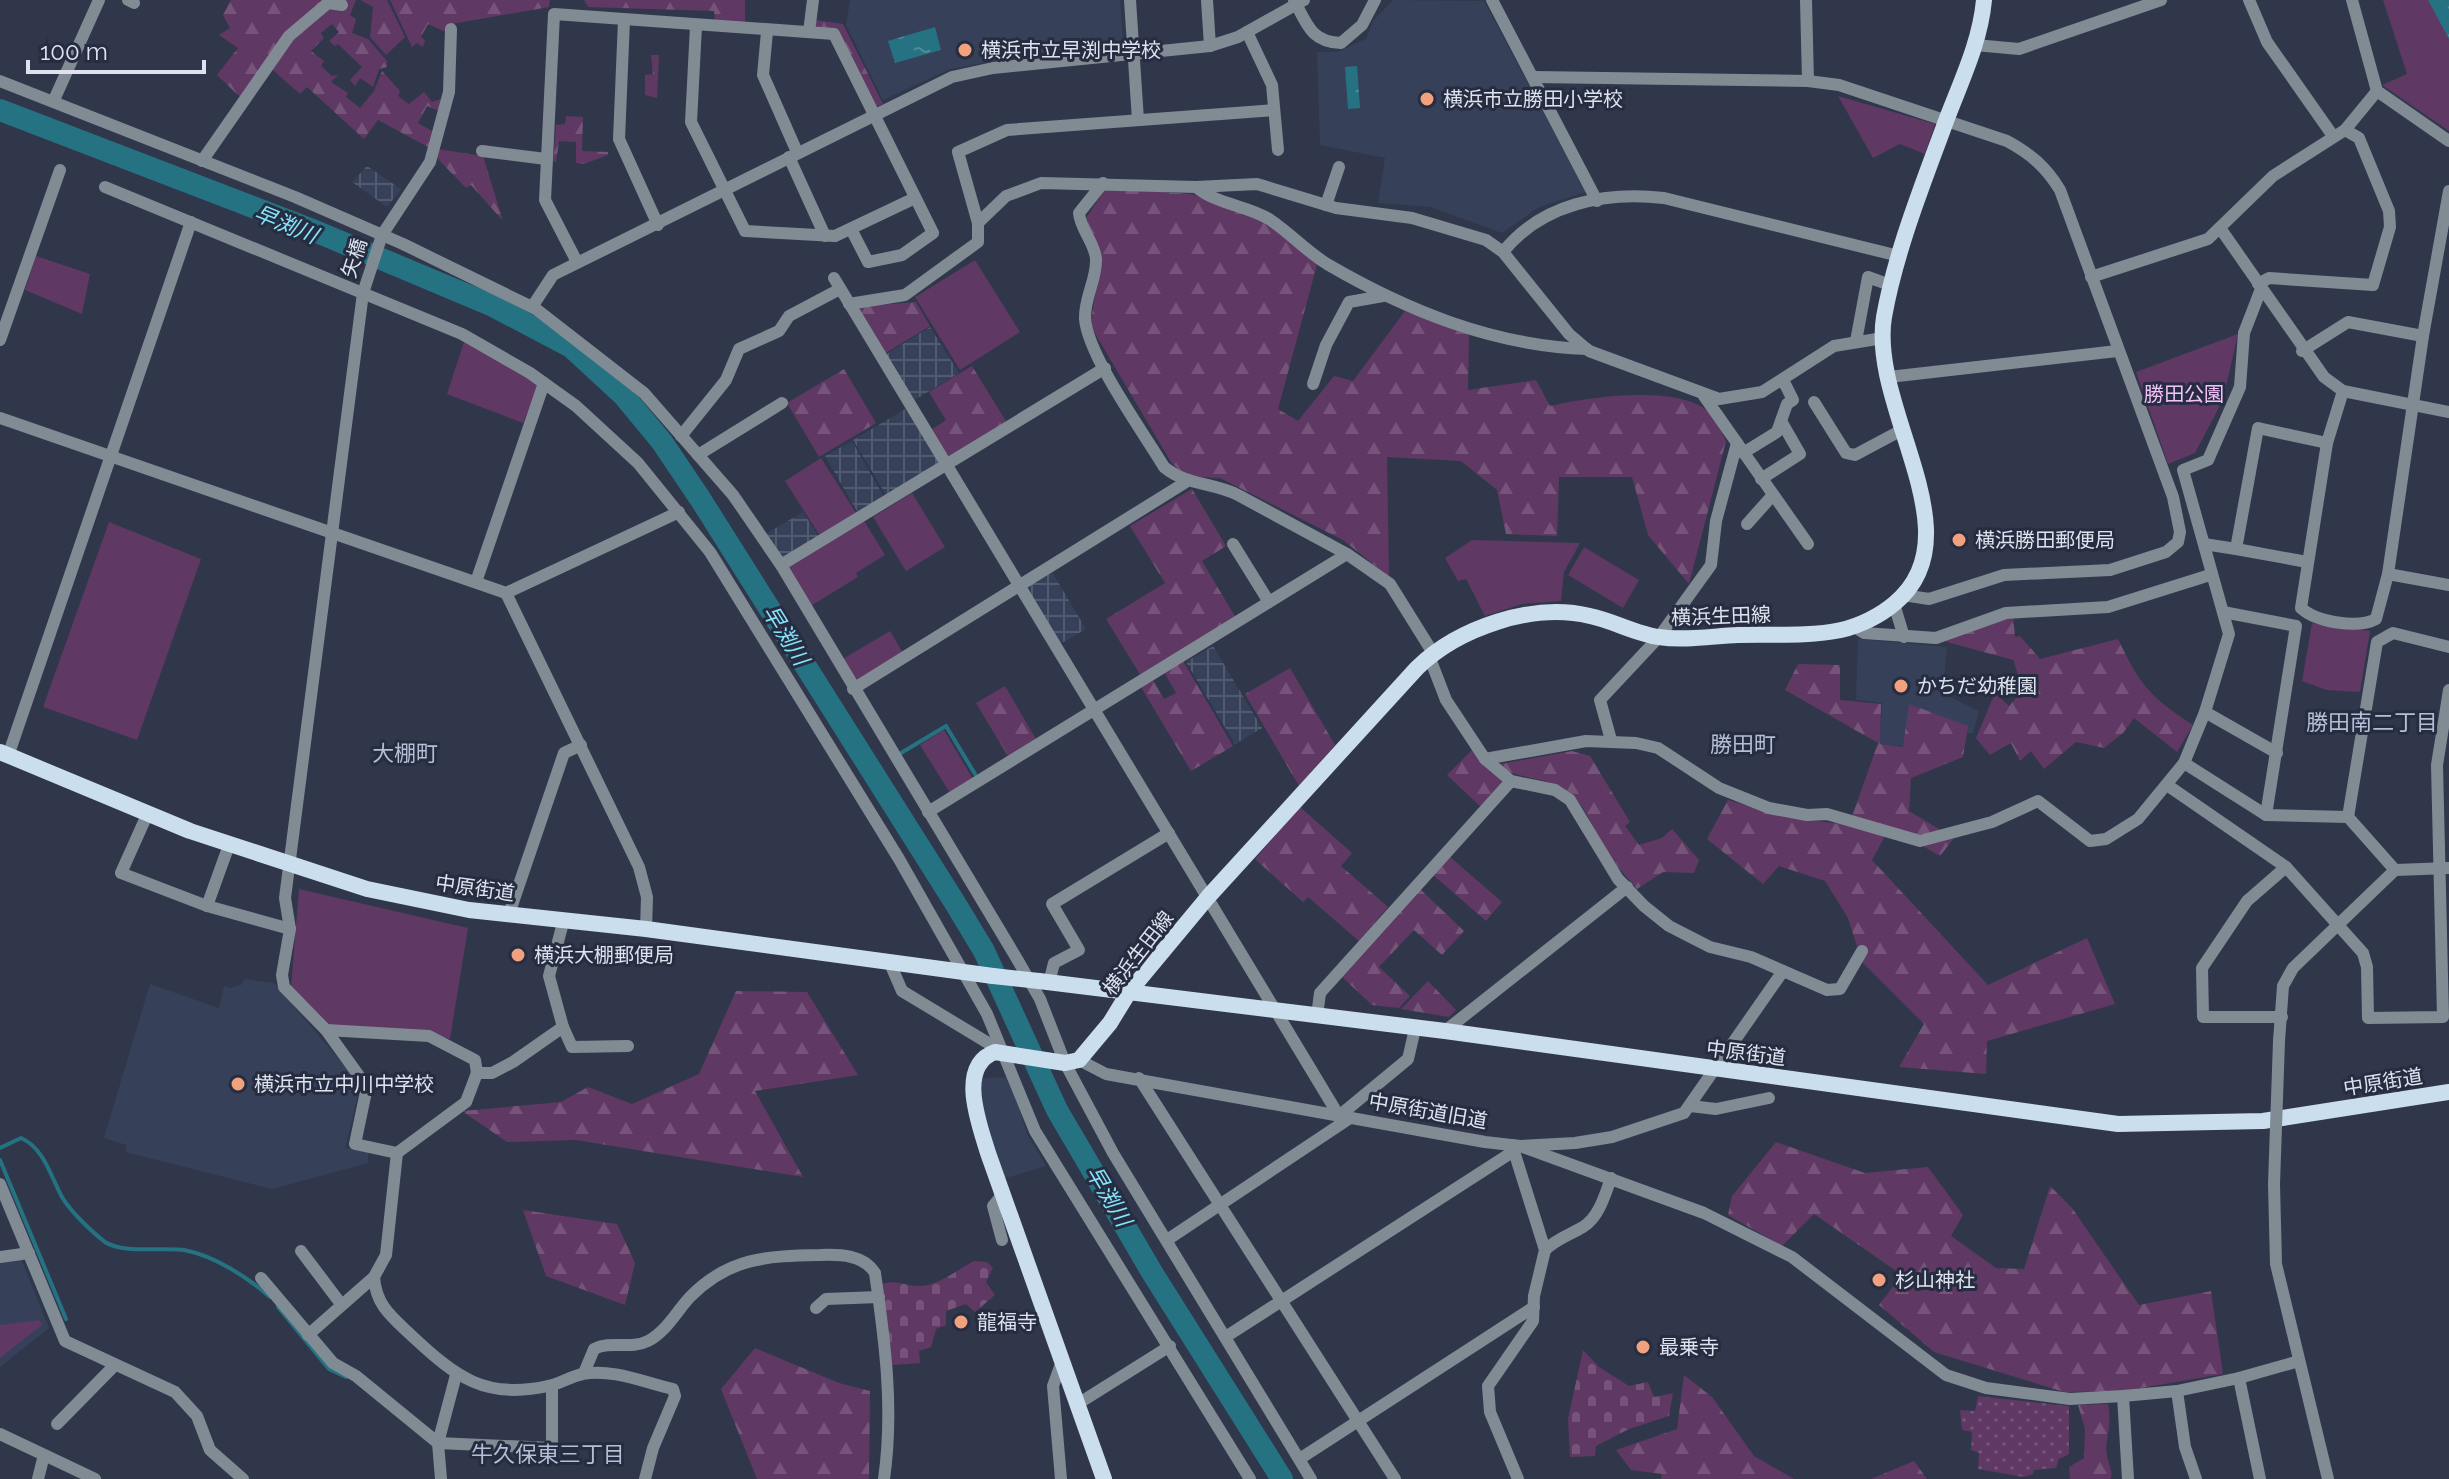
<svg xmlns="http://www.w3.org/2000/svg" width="2449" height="1479" viewBox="0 0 2449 1479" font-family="Raleway,'Noto Sans JP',sans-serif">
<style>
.built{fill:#364059}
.industrial{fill:url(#industrial-grid)}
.green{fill:#5f3864}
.forest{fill:url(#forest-firs)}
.cemetery{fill:url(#cemetery-stones)}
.garden{fill:url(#garden-dots)}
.water{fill:url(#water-ripples)}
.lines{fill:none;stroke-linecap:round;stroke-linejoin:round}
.stream{stroke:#257282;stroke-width:4}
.river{stroke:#257282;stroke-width:22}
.minor{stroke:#818b93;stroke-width:12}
.major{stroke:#cadeee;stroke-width:16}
.minor-bridge{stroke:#818b93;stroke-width:12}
.major-bridge{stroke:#cadeee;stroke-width:16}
.poi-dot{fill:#f2a17e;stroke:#262d40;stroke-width:3}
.labels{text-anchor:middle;stroke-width:6;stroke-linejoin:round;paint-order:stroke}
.poi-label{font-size:20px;fill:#dde2ee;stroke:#262d40;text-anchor:start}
.street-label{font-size:20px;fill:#dde2ee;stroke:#262d40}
.park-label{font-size:20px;fill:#f4c1fb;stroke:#262d40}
.water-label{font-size:22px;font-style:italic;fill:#85e4fb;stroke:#262d40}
.neighbourhood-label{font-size:22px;fill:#b4bed6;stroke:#262d40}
</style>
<defs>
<pattern id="industrial-grid" width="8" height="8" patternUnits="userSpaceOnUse" patternTransform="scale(2)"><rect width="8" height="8" fill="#364059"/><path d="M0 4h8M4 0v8" fill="none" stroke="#535b71"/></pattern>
<pattern id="forest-firs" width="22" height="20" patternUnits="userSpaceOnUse" patternTransform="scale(2)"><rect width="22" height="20" fill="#5f3864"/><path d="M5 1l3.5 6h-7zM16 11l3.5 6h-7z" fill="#76547a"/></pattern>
<pattern id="cemetery-stones" width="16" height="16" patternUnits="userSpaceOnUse" patternTransform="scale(2)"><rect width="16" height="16" fill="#5f3864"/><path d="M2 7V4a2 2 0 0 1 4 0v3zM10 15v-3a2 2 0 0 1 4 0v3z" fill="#76547a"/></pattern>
<pattern id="garden-dots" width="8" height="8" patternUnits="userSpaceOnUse" patternTransform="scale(2)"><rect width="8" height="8" fill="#5f3864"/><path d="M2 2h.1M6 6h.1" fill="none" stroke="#76547a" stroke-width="1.8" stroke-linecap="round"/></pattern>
<pattern id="water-ripples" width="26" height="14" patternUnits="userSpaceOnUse" patternTransform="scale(2)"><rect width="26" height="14" fill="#257282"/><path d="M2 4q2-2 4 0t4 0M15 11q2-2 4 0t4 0" fill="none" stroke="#4f8c9a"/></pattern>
</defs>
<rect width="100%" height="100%" fill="#30374b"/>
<g class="built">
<polygon points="850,0 1120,0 1123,41 1119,46 1024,55 950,69 883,100 846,25"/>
<polygon points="1393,0 1484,1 1586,192 1539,207 1502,233 1431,207 1378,203 1385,158 1320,145 1317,52 1337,52 1366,39 1373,21"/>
<polygon points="1858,639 1947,647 1944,676 1948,696 1979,711 1973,733 1923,733 1903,746 1880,744 1882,703 1856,700"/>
<polygon points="245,979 274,983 354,1077 359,1091 345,1148 368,1152 368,1163 272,1189 126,1152 126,1145 104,1138 150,984 219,1008 224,986 230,988 241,985"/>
<polygon points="1010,1077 1027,1134 1046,1166 1003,1179 980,1096 982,1078"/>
<polygon points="21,1259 49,1328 0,1367 0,1260"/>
</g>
<g class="industrial">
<polygon points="367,166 401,189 387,207 352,182"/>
<polygon points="930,327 959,373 913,401 885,355"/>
<polygon points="907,408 940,463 886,495 853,440"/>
<polygon points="852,441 884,497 858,513 825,456"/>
<polygon points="803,512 819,537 780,561 764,535"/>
<polygon points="1052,572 1086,629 1060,644 1026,588"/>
<polygon points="1213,646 1262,728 1235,744 1186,662"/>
</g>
<g class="green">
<polygon points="2383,0 2449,0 2449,131 2382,85 2407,74"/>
<polygon points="1838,96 1935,124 1925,154 1900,144 1873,158"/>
<polygon points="36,256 90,274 82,314 25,290"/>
<polygon points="975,260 1020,332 960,370 915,297"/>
<polygon points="2238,334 2223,400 2195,453 2168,464 2136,372"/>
<polygon points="464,342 539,383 523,423 447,394"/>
<polygon points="821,458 856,513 820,536 785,481"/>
<polygon points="912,493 945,547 906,571 873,517"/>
<polygon points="863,519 885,555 856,573 858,577 809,607 784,567"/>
<polygon points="109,522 201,559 137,740 43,707"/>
<polygon points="1472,540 1580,543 1564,572 1561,601 1522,604 1485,616 1466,579 1458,581 1445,558"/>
<polygon points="1584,547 1639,580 1623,608 1568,575"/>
<polygon points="2312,623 2370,631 2360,692 2326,690 2302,681"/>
<polygon points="890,631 904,655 855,684 841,660"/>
<polygon points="944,730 973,779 950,793 920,745"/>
<polygon points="299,889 468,928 450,1039 414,1030 326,1026 291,987"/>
<polygon points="39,1320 42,1325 0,1358 0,1325"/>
</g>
<g class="forest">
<polygon points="231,0 356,0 350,15 356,19 352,33 368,39 387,61 387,67 379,69 373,87 360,78 355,86 350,80 362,67 338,44 335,46 329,41 339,32 332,24 321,33 324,38 311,51 324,61 321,66 332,76 338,75 331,82 348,93 346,97 360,108 374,91 382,71 400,91 398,96 409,104 424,92 432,102 441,99 439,111 427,106 418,123 432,131 428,147 378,120 364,139 307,87 300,94 266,64 240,97 217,75 238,48 219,35 230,28 223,15"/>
<polygon points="360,0 387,0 405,37 386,55 370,37 373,7"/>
<polygon points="390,0 550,0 549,7 446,25 446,32 428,24 421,37 425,40 423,47 417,43 412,47"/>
<polygon points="584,0 745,0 745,26 715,24 714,11 588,7"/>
<polygon points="815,20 843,24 883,104 875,108 832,32 814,30"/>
<polygon points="651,55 659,55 657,98 645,95 645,75 653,74"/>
<polygon points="566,116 583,117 582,151 608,152 608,155 584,164 576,163 576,142 559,141 556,162 553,161 556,125 565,124"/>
<polygon points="437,149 483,156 503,221 471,185 466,188 435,156"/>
<path d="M 1106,188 L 1192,194 L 1266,222 L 1318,261 L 1278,409 L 1298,421 L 1334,376 L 1353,381 L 1405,311 L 1469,332 L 1468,390 L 1536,380 L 1550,406 C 1588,397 1682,383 1711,414 C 1717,421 1722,433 1726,441 L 1689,584 L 1648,535 L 1632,477 L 1559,477 L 1557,536 L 1506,534 L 1497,490 L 1461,461 L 1387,457 L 1389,577 L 1343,540 L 1220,478 L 1185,476 L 1171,462 L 1090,325 L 1101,261 L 1084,221 Z"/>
<polygon points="916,302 930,326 884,354 856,307"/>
<polygon points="972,366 1007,423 948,458 931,430 946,420 929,392"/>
<polygon points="844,369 876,423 819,457 787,403"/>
<polygon points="1192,489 1226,546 1202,561 1236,618 1141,676 1106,619 1165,583 1130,526"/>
<path d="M 2013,614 L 2015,637 L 2020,636 L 2040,659 L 2118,639 C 2141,686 2149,696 2193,725 L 2177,752 L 2134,718 L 2123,733 L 2104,748 L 2076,742 L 2044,769 L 2031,751 L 2020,761 L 2011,743 L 1990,755 L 1976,738 L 1995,693 L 2009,706 L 2024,689 L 2013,660 L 1947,642 L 1946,636 Z"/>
<polygon points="1183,661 1233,746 1191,771 1141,687 1153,680 1164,699 1176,693 1164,672"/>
<polygon points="1798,664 1840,665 1840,700 1881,704 1880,744 1903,747 1909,704 1968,726 1963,757 1911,778 1909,811 1954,838 1940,856 1890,827 1872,860 1988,985 2087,938 2115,1004 1987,1041 1986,1074 1899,1067 1924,1024 1862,962 1848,918 1825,881 1779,866 1763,884 1707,839 1728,800 1785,817 1849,825 1878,743 1785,690"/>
<polygon points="1290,668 1335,745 1299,786 1245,694"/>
<polygon points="1005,686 1037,741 1009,758 976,703"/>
<polygon points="1472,750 1503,782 1482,808 1447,775"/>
<path d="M 1572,751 L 1590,756 L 1630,822 L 1625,826 L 1639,845 L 1662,838 L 1672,829 L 1699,860 L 1694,873 L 1663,872 L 1637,889 C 1625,875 1612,861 1603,845 C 1592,828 1586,806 1570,793 C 1549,776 1517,780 1495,765 Z"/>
<polygon points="1300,807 1352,853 1341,866 1388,907 1359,941 1308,897 1303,902 1255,859"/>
<polygon points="1449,856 1502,902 1486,921 1433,875"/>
<polygon points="1420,889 1464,931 1442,955 1414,930 1379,967 1410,996 1399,1008 1372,1005 1340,975"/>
<polygon points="1428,981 1456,1010 1449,1017 1401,1009"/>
<polygon points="736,991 807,992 858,1075 755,1091 803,1177 576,1140 507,1142 462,1111 561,1102 588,1087 632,1104 699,1074"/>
<polygon points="1776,1142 1865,1173 1928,1167 1963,1215 1951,1236 1996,1268 2024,1269 2050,1186 2072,1208 2139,1305 2211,1291 2223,1374 2123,1391 2064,1392 1934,1352 1879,1305 1902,1275 1814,1214 1782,1246 1728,1215 1732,1196"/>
<polygon points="523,1210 617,1224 635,1263 625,1305 546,1276"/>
<polygon points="755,1348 839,1383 870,1391 869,1479 757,1479 721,1389"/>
<polygon points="1684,1375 1712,1397 1754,1456 1794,1479 1661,1479 1662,1474 1631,1470 1616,1450 1677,1429"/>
<path d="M 2108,1404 C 2113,1426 2104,1440 2107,1455 C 2108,1465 2113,1469 2111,1479 L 2070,1479 L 2069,1467 L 2084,1458 L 2085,1429 L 2078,1405 Z"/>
<polygon points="1914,1461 1927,1479 1871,1479"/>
</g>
<g class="cemetery">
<path d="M 974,1261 L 987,1262 L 993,1268 L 986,1282 L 995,1295 L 975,1312 L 966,1304 L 946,1311 L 946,1325 L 936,1329 L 931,1347 L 919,1351 L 920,1363 L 892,1365 L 882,1284 C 896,1279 907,1287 921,1286 C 939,1285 959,1269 974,1261 Z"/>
<polygon points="1583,1350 1599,1367 1629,1386 1648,1382 1654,1397 1673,1393 1669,1416 1629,1429 1596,1446 1595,1456 1570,1457 1568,1419"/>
</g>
<polygon class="garden" points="1978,1396 2069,1406 2069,1454 2059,1459 2056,1468 2034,1470 2033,1474 2024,1477 1978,1469 1979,1453 1971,1450 1972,1432 1962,1430 1960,1410 1975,1411"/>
<g class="water">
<polygon points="2428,0 2449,0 2449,39"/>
<polygon points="935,27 941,50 895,63 888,41"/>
<polygon points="1357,66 1360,108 1348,109 1345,67"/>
</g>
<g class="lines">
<g class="stream">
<polyline points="901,753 946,726 975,774"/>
<path d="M 0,1148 L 21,1138 C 44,1148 51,1177 62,1197 C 70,1211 92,1232 105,1242 C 122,1254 164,1247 184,1250 C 215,1256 247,1277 270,1297"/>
<polyline points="0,1160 66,1319"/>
<polyline points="278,1307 329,1369 346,1377"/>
</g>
<polyline class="river" points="0,110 310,229 491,305 571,347 624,396 662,442 701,500 955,903 984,951 1057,1110 1153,1274 1282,1479"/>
<g class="minor">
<polyline points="128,0 134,3"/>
<polyline points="1130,0 1138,120"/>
<polyline points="1207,0 1210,46"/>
<path d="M 1294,0 C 1307,24 1311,42 1341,43 L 1362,25 L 1375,0"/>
<polyline points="1492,0 1597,201"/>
<polyline points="1806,0 1808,81"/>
<polyline points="2249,0 2267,42 2333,136"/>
<polyline points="2352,0 2377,91 2449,141"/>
<polyline points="624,20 619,139 658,225"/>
<polyline points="696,26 691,122 745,231 835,236 915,198"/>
<polyline points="767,32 763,75 797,152"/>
<polyline points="809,32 813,0"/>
<polyline points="1247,32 1272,85 1278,150"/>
<polyline points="1975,45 2019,49 2161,0"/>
<path d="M 1534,77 L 1808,81 L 1839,85 L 2007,141 C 2031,154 2046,167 2060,190 L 2173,497 L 2180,532 L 2178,542 L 2166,552 L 2110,570 L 2004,575 L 1929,599 L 1903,595"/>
<polyline points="0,81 295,197 403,244 536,309 644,393 733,495 781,565 1105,368"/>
<polyline points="54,100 99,0"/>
<polyline points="482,151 546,159"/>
<polyline points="789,157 825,236"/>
<polyline points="202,161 289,36 328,3 342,5"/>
<path d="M 1103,183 L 1079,213 C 1080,229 1095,243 1096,259 C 1097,279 1084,298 1085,319 C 1088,356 1143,432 1164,467 C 1187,486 1212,482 1238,495 L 1347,554 L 1390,584 L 1433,653"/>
<polyline points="105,187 462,334 530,373 576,406 638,463 710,552 899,859 987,1014 1035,1131 1250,1479"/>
<path d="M 1196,187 C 1218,205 1246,205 1269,219 C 1289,232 1306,251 1327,264 C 1406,310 1493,346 1587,349"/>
<polyline points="1326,205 1339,167"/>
<polyline points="978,223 1006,196 1041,183 1196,187 1257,184 1336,208 1412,218 1486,240 1503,252 1569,334 1589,351 1719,399 1762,392 1834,346 1883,338"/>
<polyline points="2220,228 2324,377 2343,391 2449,412"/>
<path d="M 1503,252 C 1541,204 1605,191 1664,198 L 1899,256"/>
<polyline points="577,262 545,200 554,14 834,34 933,233 902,255 868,262 851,229"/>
<polyline points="2091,277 2208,239 2273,176 2345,130 2377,91"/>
<polyline points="834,278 1339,1116"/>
<polyline points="2258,284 2269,278 2373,285 2390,227 2389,211 2359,138 2345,130"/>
<polyline points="849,304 905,295 978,242 978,223 958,152 1007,130 1274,110"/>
<polyline points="532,307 553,275 952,77 993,68 1210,46 1238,37 1304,0"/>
<polyline points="0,340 60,170"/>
<polyline points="1856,341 1868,277 1890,285"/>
<polyline points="2302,351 2348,322 2423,336"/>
<polyline points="1889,377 2117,351"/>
<polyline points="1313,384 1326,345 1349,302 1383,296"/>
<path d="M 2343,391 L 2327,443 L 2301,608 C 2316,622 2358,629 2376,619 L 2388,574 L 2423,336 L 2449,191"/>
<polyline points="1704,396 1808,544"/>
<polyline points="1814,402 1846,453 1855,455 1900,431"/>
<polyline points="0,418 506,593 679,512"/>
<polyline points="681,436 726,380 739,349 779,331 789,316 840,289"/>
<polyline points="1743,453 1777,432 1787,404 1793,400 1783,380"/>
<polyline points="698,455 782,403"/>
<polyline points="1761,479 1800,454 1781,421"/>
<polyline points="1747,524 1772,496"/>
<polyline points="1233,544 1269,602"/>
<polyline points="2204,544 2236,549"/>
<polyline points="2307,562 2236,549 2258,428 2327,443"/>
<polyline points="781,565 1017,959 1040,999 1065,1063 1113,1153 1311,1479"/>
<polyline points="2388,574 2449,585"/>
<polyline points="476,582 544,383"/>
<polyline points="506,593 639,867 647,897 646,929"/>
<polyline points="1894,604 1904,637"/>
<polyline points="2223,612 2296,626 2266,815"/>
<polyline points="1853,626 1864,633 1936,638 2006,613 2108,607 2210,575"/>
<polyline points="1429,656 1446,700 1485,759 1511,781 1555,790 1570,800 1618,879 1644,906 1669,926 1710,947 1751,957 1827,990 1840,989 1862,951"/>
<polyline points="853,689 1186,482"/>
<polyline points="2205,712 2277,753"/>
<polyline points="1611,740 1600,700 1659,637 1711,565 1716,521 1737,443"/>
<polyline points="8,756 191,222"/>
<polyline points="1485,759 1586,741 1636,743 1658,748 1719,788 1769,808 1807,815 1827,814 1920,841 1992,822 2038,801 2090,841 2106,839 2138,819 2184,763 2205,712 2229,634 2183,470 2208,460 2240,387 2244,333 2261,289"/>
<polyline points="2184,763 2266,815 2348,817 2395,870"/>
<polyline points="2167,785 2286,867 2247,901 2202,968 2203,1017 2282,1017"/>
<polyline points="928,812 1347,554"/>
<polyline points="147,815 121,873 207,906 290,929"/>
<polyline points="2348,817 2377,642 2393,633 2449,647"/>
<polyline points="2286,867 2363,953 2367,967 2368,1018 2443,1017 2437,765 2449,690"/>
<polyline points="207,906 229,845"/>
<polyline points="509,914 564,753 581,745"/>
<polyline points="889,961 902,991 1003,1052"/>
<polyline points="1049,983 1054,963 1079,950 1052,904 1169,833"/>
<polyline points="1317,1016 1320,993 1511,781"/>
<polyline points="563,1027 572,1047 628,1046"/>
<polyline points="326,1030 429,1036 475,1060 477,1073 492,1073 513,1062 563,1027 549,976 564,919"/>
<polyline points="1445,1031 1627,887"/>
<polyline points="2279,1041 2283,986 2293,968 2395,870 2449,868"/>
<polyline points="1079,1060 1106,1074 1485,1142 1520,1146 1575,1143 1612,1137 1684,1113 1783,971"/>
<polyline points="1139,1078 1395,1479"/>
<polyline points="1690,1106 1716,1109 1769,1098"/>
<polyline points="1339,1116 1408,1059 1415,1029"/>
<polyline points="1512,1145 1545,1250 1534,1296 1533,1321 1488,1386 1490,1412 1518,1479"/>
<polyline points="1520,1146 1704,1213 1792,1257 1946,1375 1986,1388 2070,1399 2123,1396 2177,1391 2239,1378 2299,1361"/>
<polyline points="397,1153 355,1144 367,1087 326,1030 284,987 282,975 290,929 285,898 363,293 382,235 430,162 449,92 451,29"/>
<polyline points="0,1184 65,1341 175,1392 197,1416 210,1450 243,1479"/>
<polyline points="2274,1184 2276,1264 2328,1479"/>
<polyline points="1002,1240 993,1206 1002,1195"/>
<polyline points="1167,1240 1350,1118"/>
<path d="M 1545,1250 C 1556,1239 1569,1235 1583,1227 C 1599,1217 1605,1195 1611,1178"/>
<polyline points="301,1251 341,1304"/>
<polyline points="0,1257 29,1253"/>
<path d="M 374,1277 C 376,1306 392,1317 412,1336 C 456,1377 485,1400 548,1386 C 560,1384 571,1376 583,1374 C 611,1368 646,1383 673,1389 L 675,1396 L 653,1448 L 645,1479"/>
<polyline points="261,1278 333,1363 356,1376 438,1443 552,1448 552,1386"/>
<polyline points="816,1308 826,1299 879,1297"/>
<polyline points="308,1335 374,1277 386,1255 397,1153 466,1102 477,1073"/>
<polyline points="1227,1336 1514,1151"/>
<path d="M 584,1373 L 594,1349 C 611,1340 630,1350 648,1341 C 666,1332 676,1312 690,1297 C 729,1257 768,1256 820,1255 C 840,1254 864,1255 875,1273 C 885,1342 894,1409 884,1479"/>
<polyline points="2239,1378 2260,1479"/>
<polyline points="2177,1391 2185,1447 2196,1479"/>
<polyline points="2123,1396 2128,1479"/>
<polyline points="1076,1405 1170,1346"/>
<polyline points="57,1424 114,1366"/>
<polyline points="0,1434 95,1479"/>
<polyline points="1301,1458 1534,1307"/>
<polyline points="38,1479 44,1455"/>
<polyline points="441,1479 438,1443 456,1375"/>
<polyline points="1061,1479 1053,1386 1061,1364"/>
</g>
<g class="major">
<polyline points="0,752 190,831 367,889 469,910 646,929 993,976"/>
<polyline points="1039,981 1445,1031 2118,1124 2263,1121 2449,1092"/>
<path d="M 1104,1479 L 988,1153 C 980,1126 956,1066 995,1052 L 1065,1063 L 1079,1060 L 1110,1023 L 1129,992 L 1208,897 L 1417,668 C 1458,628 1533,602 1590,616 C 1614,621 1636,634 1659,637 C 1684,641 1713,636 1738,635 C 1771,634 1808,637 1841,630 C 1859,626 1880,616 1895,603 C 1977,535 1869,409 1884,317 C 1896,250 1923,184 1946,121 C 1961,81 1980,43 1984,0"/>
</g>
<polyline class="minor-bridge" points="2274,1184 2279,1041"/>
<polyline class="major-bridge" points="993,976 1039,981"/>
</g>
<g class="poi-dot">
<circle cx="965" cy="50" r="8"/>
<circle cx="1427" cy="99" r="8"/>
<circle cx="1959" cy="540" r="8"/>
<circle cx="1901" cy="686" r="8"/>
<circle cx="518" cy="955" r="8"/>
<circle cx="238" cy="1084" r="8"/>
<circle cx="1879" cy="1280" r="8"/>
<circle cx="961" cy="1322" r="8"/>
<circle cx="1643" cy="1347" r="8"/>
</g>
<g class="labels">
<g class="poi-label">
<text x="981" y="57">横浜市立早渕中学校</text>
<text x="1443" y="106">横浜市立勝田小学校</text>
<text x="1975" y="547">横浜勝田郵便局</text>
<text x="1917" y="693">かちだ幼稚園</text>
<text x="534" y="962">横浜大棚郵便局</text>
<text x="254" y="1091">横浜市立中川中学校</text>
<text x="1895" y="1287">杉山神社</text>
<text x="977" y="1329">龍福寺</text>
<text x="1659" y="1354">最乗寺</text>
</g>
<g class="street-label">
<text transform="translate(354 258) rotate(-72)" y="7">矢橋</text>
<text transform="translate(1721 616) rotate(-2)" y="7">横浜生田線</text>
<text transform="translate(475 888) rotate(8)" y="7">中原街道</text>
<text transform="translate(1138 953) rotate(-52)" y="7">横浜生田線</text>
<text transform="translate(1746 1053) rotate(7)" y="7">中原街道</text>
<text transform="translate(2383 1082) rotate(-9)" y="7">中原街道</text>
<text transform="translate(1428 1111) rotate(10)" y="7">中原街道旧道</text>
</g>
<g class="park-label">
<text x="2184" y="401">勝田公園</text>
</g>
<g class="water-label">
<text transform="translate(286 224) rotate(22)" y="8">早渕川</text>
<text transform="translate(786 635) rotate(58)" y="8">早渕川</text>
<text transform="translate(1109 1196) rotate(59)" y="8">早渕川</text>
</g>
<g class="neighbourhood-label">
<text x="2372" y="730">勝田南二丁目</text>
<text x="1743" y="752">勝田町</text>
<text x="405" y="761">大棚町</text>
<text x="548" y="1462">牛久保東三丁目</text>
</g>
</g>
<path d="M28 60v12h176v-12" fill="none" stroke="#dde2ee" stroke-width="4"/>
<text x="40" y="60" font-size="24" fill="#dde2ee" stroke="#262d40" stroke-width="6" paint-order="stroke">100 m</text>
</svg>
